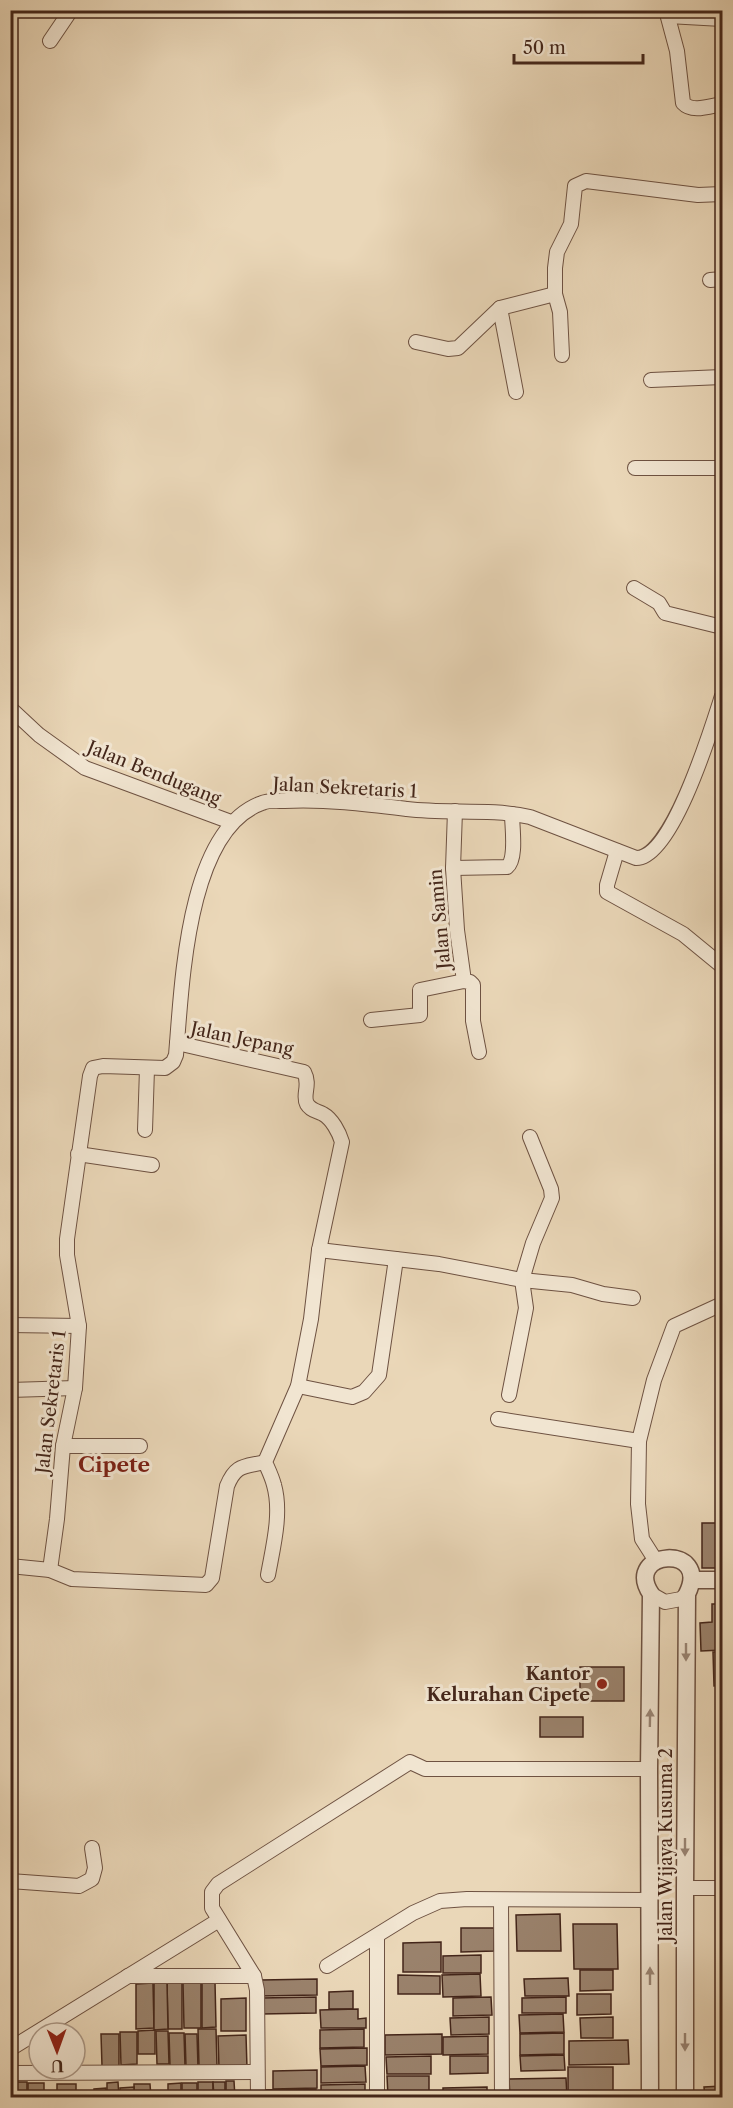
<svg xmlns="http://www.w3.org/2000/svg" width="733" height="2108" viewBox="0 0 733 2108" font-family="'Libre Caslon Text',serif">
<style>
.building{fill:#9a826c;stroke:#44261a;stroke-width:1.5}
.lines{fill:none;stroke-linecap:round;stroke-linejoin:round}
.minor-casing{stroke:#6e5242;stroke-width:16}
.tertiary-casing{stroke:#6e5242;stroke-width:19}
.minor{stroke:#f1e5d1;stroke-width:14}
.tertiary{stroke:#f1e5d1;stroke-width:16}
.oneway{fill:#9a8676}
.poi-dot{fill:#8f2418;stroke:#f1e5d1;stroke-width:2}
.labels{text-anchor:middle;stroke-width:6;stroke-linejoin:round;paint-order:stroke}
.street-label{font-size:18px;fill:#44261a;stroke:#f1e5d1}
.poi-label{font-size:18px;font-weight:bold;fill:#44261a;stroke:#f1e5d1;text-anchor:end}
.quarter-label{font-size:21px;font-weight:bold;fill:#7a1f14;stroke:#f1e5d1}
</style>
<rect width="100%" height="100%" fill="#ead7b8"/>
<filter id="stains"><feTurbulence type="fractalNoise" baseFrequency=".00333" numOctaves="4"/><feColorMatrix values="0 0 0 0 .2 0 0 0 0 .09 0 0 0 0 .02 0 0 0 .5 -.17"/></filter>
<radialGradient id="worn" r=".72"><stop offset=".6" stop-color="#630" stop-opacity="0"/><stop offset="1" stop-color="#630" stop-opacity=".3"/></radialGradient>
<g class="building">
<rect x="702" y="1523" width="16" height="45"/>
<polygon points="719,1531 722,1531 722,1561 720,1562"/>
<polygon points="712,1604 722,1604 722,1650 701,1651 700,1623 712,1622"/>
<polygon points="713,1652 722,1652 722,1685 714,1686"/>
<rect x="580" y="1667" width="44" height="34"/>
<rect x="540" y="1717" width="43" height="20"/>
<polygon points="560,1914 561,1951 517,1951 516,1915"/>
<polygon points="573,1924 617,1924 618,1969 574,1969"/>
<polygon points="461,1928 494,1928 494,1951 461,1952"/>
<rect x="719" y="1933" width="3" height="21"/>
<polygon points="441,1942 441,1972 403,1972 403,1943"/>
<polygon points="481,1955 481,1973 443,1973 443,1956"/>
<polygon points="719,1956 722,1956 722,1983 720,1983"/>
<polygon points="580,1970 613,1970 613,1990 580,1991"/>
<polygon points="480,1974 481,1996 443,1997 442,1975"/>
<polygon points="398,1975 440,1976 440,1994 398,1994"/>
<polygon points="568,1978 569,1996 525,1996 524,1979"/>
<polygon points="317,1979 317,1995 261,1996 261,1980"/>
<polygon points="167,1982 182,1982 182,2029 168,2029"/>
<polygon points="215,1982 216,2027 202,2028 202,1983"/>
<polygon points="153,1983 154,2028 136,2029 136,1984"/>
<polygon points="154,1983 167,1983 168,2029 154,2030"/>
<polygon points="183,1983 201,1983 201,2028 184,2028"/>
<rect x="719" y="1985" width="3" height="21"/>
<polygon points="353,1991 353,2009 329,2009 329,1992"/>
<polygon points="577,1994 611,1994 611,2014 577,2015"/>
<polygon points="316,1997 316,2013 262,2014 261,1998"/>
<polygon points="491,1997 492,2015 453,2016 453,1998"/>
<polygon points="566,1997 566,2013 522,2013 522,1998"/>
<polygon points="246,1998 246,2031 221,2031 221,1999"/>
<polygon points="358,2009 358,2019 366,2018 366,2028 321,2028 320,2010"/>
<polygon points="563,2014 564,2032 520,2033 519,2015"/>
<polygon points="489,2017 489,2034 451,2035 450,2018"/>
<polygon points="613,2017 613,2038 581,2038 580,2018"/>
<polygon points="198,2029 216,2029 217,2066 199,2066"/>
<polygon points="364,2029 364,2047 320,2048 320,2030"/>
<polygon points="155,2030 155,2054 138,2054 138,2031"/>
<polygon points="156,2031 168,2031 169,2064 157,2064"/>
<polygon points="120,2032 137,2032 137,2064 121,2065"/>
<polygon points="169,2033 184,2033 185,2066 170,2066"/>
<polygon points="564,2033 564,2054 520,2055 520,2034"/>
<polygon points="101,2034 119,2034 119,2066 102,2066"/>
<polygon points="185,2034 197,2034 198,2067 186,2067"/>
<polygon points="442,2034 442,2054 385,2055 385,2035"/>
<rect x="720" y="2034" width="2" height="21"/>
<polygon points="246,2035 247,2068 219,2068 218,2036"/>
<polygon points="488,2036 488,2054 443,2055 443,2037"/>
<polygon points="628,2040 629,2064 569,2065 569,2041"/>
<polygon points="367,2048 367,2065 321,2066 320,2049"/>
<polygon points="564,2055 565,2070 521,2071 520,2056"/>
<polygon points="431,2056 431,2074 387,2074 386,2057"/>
<polygon points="450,2056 488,2056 488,2073 450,2074"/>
<rect x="717" y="2062" width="5" height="21"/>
<polygon points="365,2066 366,2082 321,2083 321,2067"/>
<polygon points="568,2067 613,2067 613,2092 568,2093"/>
<polygon points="317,2070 317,2088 273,2089 273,2071"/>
<polygon points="387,2076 429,2076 429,2096 388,2097"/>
<polygon points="566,2078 567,2098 510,2098 509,2079"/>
<polygon points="226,2081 234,2081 235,2098 226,2098"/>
<polygon points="11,2082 27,2082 27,2098 12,2098"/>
<polygon points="118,2082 119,2098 107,2098 107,2083"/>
<rect x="198" y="2082" width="15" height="16"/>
<polygon points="213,2082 225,2082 225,2098 214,2098"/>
<rect x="28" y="2083" width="16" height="15"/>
<polygon points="181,2083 181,2098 168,2098 168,2084"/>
<rect x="182" y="2083" width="15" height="15"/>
<rect x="57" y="2084" width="19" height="14"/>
<polygon points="134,2084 150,2084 151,2098 134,2098"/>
<polygon points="365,2084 365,2098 321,2098 321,2085"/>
<polygon points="722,2086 722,2098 705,2098 704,2087"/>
<polygon points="134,2087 134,2098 120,2098 120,2088"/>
<polygon points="487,2087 487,2098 443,2098 443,2088"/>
<polygon points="106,2088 106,2098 94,2098 94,2089"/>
<polygon points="316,2089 316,2098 260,2098 260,2090"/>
<polygon points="92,2092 92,2098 77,2098 77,2093"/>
<rect x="575" y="2095" width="38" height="3"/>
</g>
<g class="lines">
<defs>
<g id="minor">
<path d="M 666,10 L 677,51 L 683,103 C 692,113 710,106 722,104"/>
<polyline points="10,11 11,10"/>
<polyline points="668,16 722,19"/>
<polyline points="50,41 71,10"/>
<polyline points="710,280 722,279"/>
<polyline points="416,342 448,349 458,348 500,308"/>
<polyline points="562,355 560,312 555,294 555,268 557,252 571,224 575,186 586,181 698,195 722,194"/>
<polyline points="651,380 722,377"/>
<polyline points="516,392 500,308 555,294"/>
<polyline points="635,468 722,468"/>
<polyline points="634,588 659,603 665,613 722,627"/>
<polyline points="10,708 39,735 85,768 231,822"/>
<polyline points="455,811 453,868 457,930 464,981 470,982 473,985 473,1021 479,1052"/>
<polyline points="617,851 607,885 607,892 683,934 722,966"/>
<path d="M 453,868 L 507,867 C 517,859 512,827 512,814"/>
<polyline points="371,1020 420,1015 420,990 464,981"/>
<path d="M 177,1043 L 304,1072 C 311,1085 302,1095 307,1104 C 311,1111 318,1111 323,1114 C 332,1119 339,1132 342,1142 L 319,1250 L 311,1319 L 298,1386 L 265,1462 C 268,1469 272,1477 274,1485 C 282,1513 273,1547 268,1575"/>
<polyline points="145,1130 147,1069"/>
<polyline points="78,1154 152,1165"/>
<polyline points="319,1250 439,1264 522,1280 572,1285 603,1294 633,1298"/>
<polyline points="10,1325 79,1326"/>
<polyline points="298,1386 352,1397 364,1392 379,1375 396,1259"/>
<polyline points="10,1390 75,1388"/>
<polyline points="509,1395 526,1308 522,1280 533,1243 552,1198 551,1189 530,1137"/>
<polyline points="498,1419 639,1441 638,1504 642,1539 656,1561"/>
<polyline points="639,1441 654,1380 674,1326 722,1304"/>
<polyline points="63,1446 140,1446"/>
<path d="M 10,1566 L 50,1570 L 72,1579 L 206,1585 L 212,1578 L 227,1486 C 236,1464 244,1467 265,1462"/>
<path d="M 50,1570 L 57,1519 L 63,1446 L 75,1388 L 79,1326 L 67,1255 L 67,1239 L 90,1076 L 93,1068 L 103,1066 L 165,1068 L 173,1062 L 176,1055 C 182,987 186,830 262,803 C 268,800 277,801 284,801 C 326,799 366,804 407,809 C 448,814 489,808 530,817 L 636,858 C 672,859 712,727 722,696"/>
<polyline points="651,1594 665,1602 681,1599 687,1594"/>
<polyline points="10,1881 79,1886 92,1879 95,1868 92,1848"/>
<polyline points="685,1888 722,1888"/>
<polyline points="501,1900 502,2098"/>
<polyline points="377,1936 377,2098"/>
<polyline points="327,1966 413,1913 440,1901 467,1899 649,1900"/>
<polyline points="128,1976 254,1976"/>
<polyline points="10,2049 219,1920"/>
<polyline points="10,2073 257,2072"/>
<polyline points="258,2098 257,1990 254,1976 212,1908 212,1892 218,1884 410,1762 425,1769 649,1769"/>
</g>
<g id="tertiary">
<polyline points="692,1580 722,1580"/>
<path d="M 650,2098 L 649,1769 L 651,1594 C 622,1550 712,1543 687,1594 L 685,1888 L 685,2098"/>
</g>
</defs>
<use href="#minor" class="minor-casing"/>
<use href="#tertiary" class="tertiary-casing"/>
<use href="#minor" class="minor"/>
<use href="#tertiary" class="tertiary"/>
</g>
<defs><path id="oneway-solid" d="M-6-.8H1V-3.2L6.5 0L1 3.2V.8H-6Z" transform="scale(1.5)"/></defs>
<g class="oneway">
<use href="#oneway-solid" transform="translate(686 1652) rotate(90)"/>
<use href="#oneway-solid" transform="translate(650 1718) rotate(-89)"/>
<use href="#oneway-solid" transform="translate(685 1847) rotate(90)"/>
<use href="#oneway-solid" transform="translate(650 1976) rotate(-90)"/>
<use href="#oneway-solid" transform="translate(685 2042) rotate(90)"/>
</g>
<circle class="poi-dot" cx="602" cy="1684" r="6"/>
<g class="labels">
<g class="street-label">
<text transform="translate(154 773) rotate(22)" y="6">Jalan Bendugang</text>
<text transform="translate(345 788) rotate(3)" y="6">Jalan Sekretaris 1</text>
<text transform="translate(440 919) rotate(-95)" y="6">Jalan Samin</text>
<text transform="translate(242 1039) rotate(12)" y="6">Jalan Jepang</text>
<text transform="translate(51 1402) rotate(-83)" y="6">Jalan Sekretaris 1</text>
<text transform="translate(666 1845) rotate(-90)" y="6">Jalan Wijaya Kusuma 2</text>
</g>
<g class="poi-label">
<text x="590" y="1680">Kantor<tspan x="590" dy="21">Kelurahan Cipete</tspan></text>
</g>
<g class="quarter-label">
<text x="114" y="1472">Cipete</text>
</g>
</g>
<rect width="733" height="2108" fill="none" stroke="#ead7b8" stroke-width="36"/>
<rect x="12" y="12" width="709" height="2084" fill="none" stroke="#44261a" stroke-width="3"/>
<rect x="18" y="18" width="697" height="2072" fill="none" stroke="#44261a" stroke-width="1.5"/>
<g transform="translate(57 2051) rotate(179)"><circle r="28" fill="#f1e5d1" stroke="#ac9988" stroke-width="1.5"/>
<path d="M0-4.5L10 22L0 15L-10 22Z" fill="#8f2418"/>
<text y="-9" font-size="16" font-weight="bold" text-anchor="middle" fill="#44261a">U</text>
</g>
<path d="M514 54v9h129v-9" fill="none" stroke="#44261a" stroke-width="3"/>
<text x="523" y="54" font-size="18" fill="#44261a" stroke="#f1e5d1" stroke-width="4.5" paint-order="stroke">50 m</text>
<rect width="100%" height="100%" filter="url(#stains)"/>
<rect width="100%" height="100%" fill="url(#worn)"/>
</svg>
